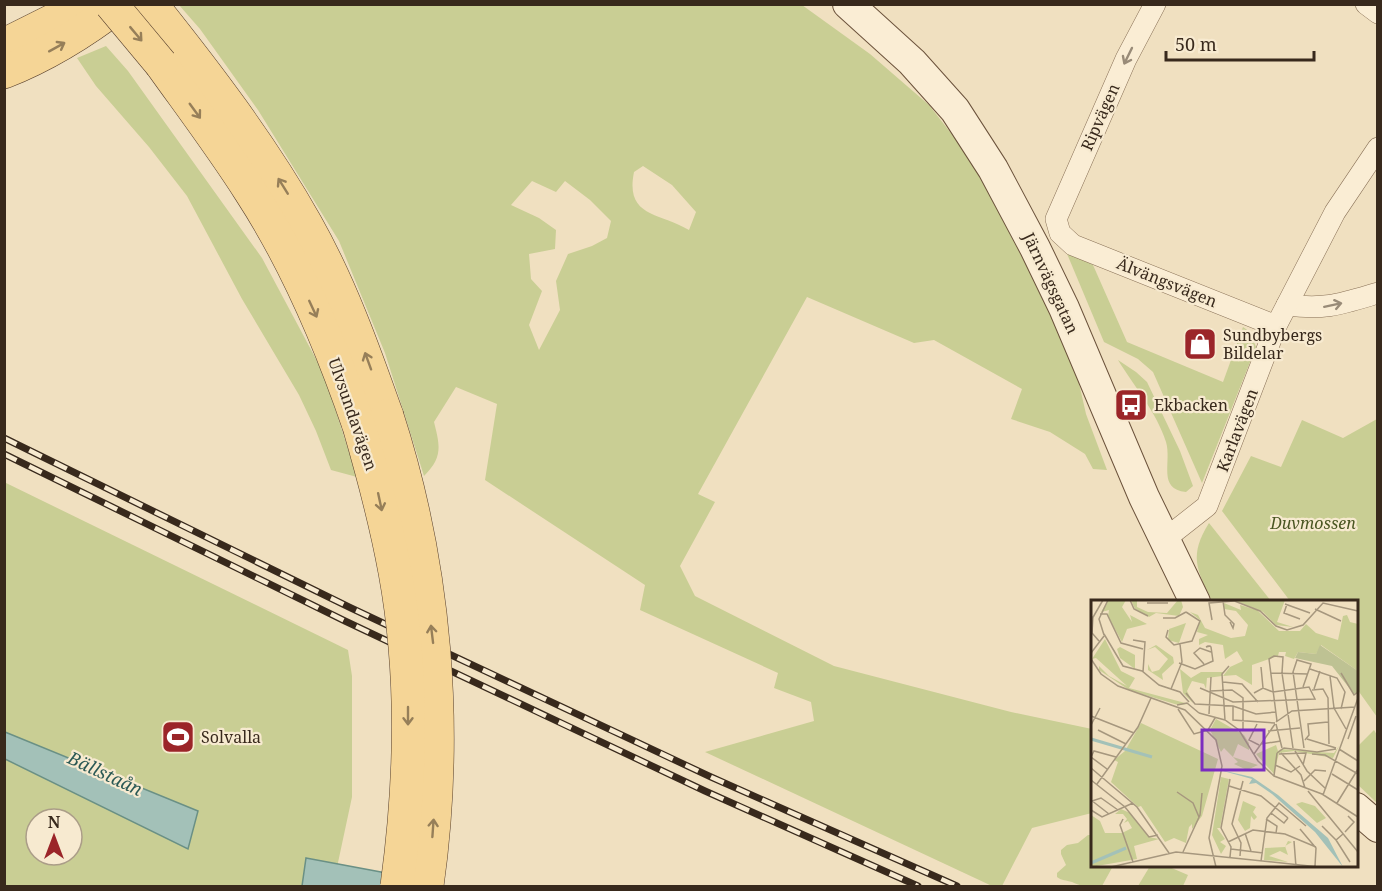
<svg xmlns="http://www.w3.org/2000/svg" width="1382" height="891" viewBox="0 0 1382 891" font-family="'Noto Serif',serif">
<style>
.green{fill:#c9ce94;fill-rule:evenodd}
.water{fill:#a3c1b8;stroke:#6a9085;stroke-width:1.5}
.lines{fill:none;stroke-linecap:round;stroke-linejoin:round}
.street-casing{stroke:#897157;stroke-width:22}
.secondary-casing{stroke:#6b523b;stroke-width:32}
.primary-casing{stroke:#573f2c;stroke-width:34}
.street{stroke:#faedd4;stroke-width:21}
.secondary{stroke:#faedd4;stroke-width:30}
.primary{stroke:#f5d596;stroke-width:33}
.rail-casing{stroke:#38291c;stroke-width:7}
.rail{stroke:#f7ead0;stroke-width:4.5;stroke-dasharray:14;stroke-linecap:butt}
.primary-bridge-casing{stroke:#573f2c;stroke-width:34;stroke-linecap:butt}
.primary-bridge{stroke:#f5d596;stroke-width:33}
.oneway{stroke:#967f59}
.oneway2{stroke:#998b78}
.labels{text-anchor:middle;stroke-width:4.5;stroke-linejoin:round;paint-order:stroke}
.street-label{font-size:16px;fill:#38291c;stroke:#f7ead0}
.poi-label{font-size:16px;fill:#38291c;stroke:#f7ead0;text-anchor:start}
.park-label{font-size:16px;font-style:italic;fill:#4a5622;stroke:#f7ead0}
.water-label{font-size:18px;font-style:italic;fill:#2b5955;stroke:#f7ead0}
.inset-river{fill:none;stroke:#a3c1b8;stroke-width:3}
.inset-road{fill:none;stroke:#a6977e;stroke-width:1.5}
.view{fill:#7b2cbf;fill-opacity:0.15;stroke:#7b2cbf;stroke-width:3}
.inset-edge{fill:none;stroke:#38291c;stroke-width:3}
</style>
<rect width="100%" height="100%" fill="#f0e0c0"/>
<g class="green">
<path d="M 179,5 L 802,5 L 870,54 L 929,105 L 982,173 L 1071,348 L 1086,414 L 1107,470 L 1093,469 L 1085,454 L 1050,432 L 1011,419 L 1022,389 L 934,340 L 914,343 L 807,297 L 698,494 L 715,502 L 680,566 L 695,596 L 834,666 L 1011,712 L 1092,729 L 1092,813 L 1032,828 L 1002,886 L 992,886 L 705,752 L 814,721 L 811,702 L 774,688 L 778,673 L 640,610 L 645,585 L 485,480 L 497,404 L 456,387 L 434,422 C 440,446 443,457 424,476 L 385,353 L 339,241 L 258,110 L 200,29 ZM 643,166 L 672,185 L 696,212 L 689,230 C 658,212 625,217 634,172 ZM 532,181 L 556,192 L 565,181 L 590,200 L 611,221 L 607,238 L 592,246 L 568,254 L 556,281 L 560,310 L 539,350 L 529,325 L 542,291 L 531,279 L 529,254 L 555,249 L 556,230 L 539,218 L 511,205 Z"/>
<polygon points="106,46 128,71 262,258 324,374 357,477 331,470 316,431 299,395 242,299 187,196 149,147 96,86 77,58"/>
<polygon points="1065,249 1093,265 1127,342 1223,382 1243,327 1250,332 1256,347 1202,483 1153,372 1138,359 1104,342"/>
<path d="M 1118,360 L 1136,372 L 1147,382 L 1180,451 L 1193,486 L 1186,492 C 1157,489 1172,462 1166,442 C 1157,413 1134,386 1118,360 Z"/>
<polygon points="1377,419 1377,717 1357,689 1356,602 1290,601 1222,511 1251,456 1281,467 1302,420 1343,438"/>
<path d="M 4,482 L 348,650 L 352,676 L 352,797 L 333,886 L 5,886 ZM 36,819 L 72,819 L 72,855 L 36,855 Z"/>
<path d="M 1209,523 L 1271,601 L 1212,601 C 1196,569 1189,555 1209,523 Z"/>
<polygon points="1374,730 1377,735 1377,803 1356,783 1357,747"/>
<path d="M 1088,835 L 1092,835 L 1092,866 L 1113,866 L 1102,886 C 1089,887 1083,887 1072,882 C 1066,880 1062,881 1057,877 L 1057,873 L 1066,865 L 1061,854 L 1061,850 L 1067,845 L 1078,843 Z"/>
<polygon points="1150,866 1167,866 1188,875 1183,886 1138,886"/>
</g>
<g class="water">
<polygon points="5,732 198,811 188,849 5,759"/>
<polygon points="306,858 381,872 428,886 302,886"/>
</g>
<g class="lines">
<defs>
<g id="street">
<polyline points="1155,4 1126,59 1056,219 1060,233 1073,245 1276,326"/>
<polyline points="1366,4 1378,13"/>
<path d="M 1287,305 C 1326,310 1341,304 1378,293"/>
<polyline points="1165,539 1207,506 1276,326 1335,212 1378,148"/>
</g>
<g id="secondary">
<polyline points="848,4 912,62 955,110 993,169 1035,248 1064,308 1144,497 1195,602"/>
<polyline points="1356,808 1378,827"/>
</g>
<g id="primary">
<path d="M 151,4 C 207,74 262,146 306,224 C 340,284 364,351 387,416"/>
<polyline points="4,45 66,14 80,4"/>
<path d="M 161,64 C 191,106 222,147 250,191 C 297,263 331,344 359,426"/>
<path d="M 4,72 C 47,55 84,32 120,4"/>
</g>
</defs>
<use href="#street" class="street-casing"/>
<use href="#secondary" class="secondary-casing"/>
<use href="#primary" class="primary-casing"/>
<use href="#street" class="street"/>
<use href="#secondary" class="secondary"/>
<use href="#primary" class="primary"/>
<defs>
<g id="rail">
<polyline points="4,438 351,608 711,777 957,886"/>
<polyline points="4,454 345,621 705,791 918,886"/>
</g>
</defs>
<use href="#rail" class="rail-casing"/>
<use href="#rail" class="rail"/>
<defs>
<g id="primary-bridge">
<polyline points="111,4 161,64"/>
<path d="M 387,416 C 436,567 449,730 427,886"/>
<path d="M 359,426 C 373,474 386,523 395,572 C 414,675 411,783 397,886"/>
</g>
</defs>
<use href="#primary-bridge" class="primary-bridge-casing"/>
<use href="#primary-bridge" class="primary-bridge"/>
</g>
<defs><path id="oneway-shaft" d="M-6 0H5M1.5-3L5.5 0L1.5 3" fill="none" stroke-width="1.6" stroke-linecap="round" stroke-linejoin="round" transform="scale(1.5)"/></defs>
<g class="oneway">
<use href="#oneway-shaft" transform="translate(136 34) rotate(50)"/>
<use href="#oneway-shaft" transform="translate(57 47) rotate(-29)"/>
<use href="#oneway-shaft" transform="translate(195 111) rotate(54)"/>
<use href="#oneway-shaft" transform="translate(283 186) rotate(-122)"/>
<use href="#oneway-shaft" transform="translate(313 309) rotate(65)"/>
<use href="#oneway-shaft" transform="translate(368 361) rotate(-110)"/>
<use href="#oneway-shaft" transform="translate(380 502) rotate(78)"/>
<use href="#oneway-shaft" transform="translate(432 634) rotate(-97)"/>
<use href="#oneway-shaft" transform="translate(408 716) rotate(90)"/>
<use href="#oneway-shaft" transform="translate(433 828) rotate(-86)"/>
</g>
<g class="oneway2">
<use href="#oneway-shaft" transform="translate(1128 56) rotate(116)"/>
<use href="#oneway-shaft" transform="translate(1333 305) rotate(-12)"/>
</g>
<defs>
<symbol id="shop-square" viewBox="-11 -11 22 22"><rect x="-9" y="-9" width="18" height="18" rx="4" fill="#9b2529" stroke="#f7ead0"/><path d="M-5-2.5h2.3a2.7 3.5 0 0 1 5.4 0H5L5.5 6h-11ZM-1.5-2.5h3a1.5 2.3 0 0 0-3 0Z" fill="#fff"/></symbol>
<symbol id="bus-square" viewBox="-11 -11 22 22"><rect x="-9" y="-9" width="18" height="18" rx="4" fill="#9b2529" stroke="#f7ead0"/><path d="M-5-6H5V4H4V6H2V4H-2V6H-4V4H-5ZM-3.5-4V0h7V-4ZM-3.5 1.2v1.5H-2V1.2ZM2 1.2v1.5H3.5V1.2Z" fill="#fff"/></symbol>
<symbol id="stadium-square" viewBox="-11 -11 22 22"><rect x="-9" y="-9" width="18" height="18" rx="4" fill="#9b2529" stroke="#f7ead0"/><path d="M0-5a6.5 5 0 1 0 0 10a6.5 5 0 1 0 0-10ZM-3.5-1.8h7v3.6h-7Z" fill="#fff"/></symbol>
</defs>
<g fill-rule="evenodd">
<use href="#shop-square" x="1181" y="325" width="38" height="38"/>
<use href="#bus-square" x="1112" y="386" width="38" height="38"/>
<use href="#stadium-square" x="159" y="718" width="38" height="38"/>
</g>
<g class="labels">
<g class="street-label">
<text transform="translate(1100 117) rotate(-66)" y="6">Ripvägen</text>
<text transform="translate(1167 282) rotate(22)" y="6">Älvängsvägen</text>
<text transform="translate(1051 283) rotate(65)" y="6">Järnvägsgatan</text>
<text transform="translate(353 414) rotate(71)" y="6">Ulvsundavägen</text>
<text transform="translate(1237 430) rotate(-69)" y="6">Karlavägen</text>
</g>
<g class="poi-label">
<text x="1223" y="341">Sundbybergs<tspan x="1223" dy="18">Bildelar</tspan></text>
<text x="1154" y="411">Ekbacken</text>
<text x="201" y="743">Solvalla</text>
</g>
<g class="park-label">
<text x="1313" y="529">Duvmossen</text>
</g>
<g class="water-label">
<text transform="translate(105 774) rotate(25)" y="6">Bällstaån</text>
</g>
</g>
<g transform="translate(1091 600)">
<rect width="267" height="267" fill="#f0e0c0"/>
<path d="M 17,0 L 35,0 L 31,7 L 41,22 L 39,15 L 56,24 L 36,29 L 31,42 L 17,16 L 18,10 L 10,12 ZM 40,0 L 46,0 L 46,7 L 57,12 L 76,13 L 87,0 L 90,0 L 92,7 L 88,16 L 65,13 L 58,17 L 44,9 ZM 143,0 L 194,0 L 186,22 L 202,27 L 185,25 L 172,12 ZM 133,3 L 150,10 L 149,5 L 166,10 L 188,31 L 209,31 L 215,24 L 225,33 L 247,40 L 252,16 L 256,15 L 259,22 L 267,24 L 267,71 L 230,45 L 225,54 L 207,52 L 203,59 L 194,56 L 195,52 L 188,52 L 187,56 L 161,65 L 161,85 L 145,75 L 132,76 L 139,67 L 152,61 L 146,51 L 134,59 L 132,45 L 114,42 L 108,45 L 108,39 L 117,35 L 106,32 L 109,20 L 99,12 L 107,15 L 114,28 L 140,38 L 154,36 L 157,25 L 145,11 L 133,9 ZM 95,23 L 88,43 L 77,40 L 78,29 ZM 14,39 L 30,71 L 44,78 L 38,88 L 98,104 L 87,105 L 38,90 L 8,70 L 8,66 L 18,76 L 36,86 L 5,58 L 1,59 ZM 65,45 L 82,57 L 83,63 L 71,74 L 72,80 L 57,70 L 57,64 L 61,72 L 68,70 L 77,59 L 64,47 L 56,50 ZM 29,47 L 44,55 L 44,69 L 29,58 L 26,49 ZM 89,69 L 100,78 L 110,72 L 132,72 L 131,76 L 116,78 L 115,89 L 113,84 L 101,81 L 96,91 L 102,103 L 92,93 ZM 125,119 L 153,135 L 158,143 L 158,150 L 147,144 L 142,157 L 167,165 L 156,170 L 143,164 L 147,162 L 133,148 L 130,152 L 119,130 ZM 50,123 L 127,159 L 111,216 L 101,229 L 101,224 L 98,227 L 95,243 L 83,238 L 74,242 L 50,206 L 47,207 L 20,182 L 27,162 L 23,160 L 34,151 ZM 185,145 L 187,151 L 190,149 L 226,152 L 243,153 L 248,146 L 242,158 L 203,151 L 188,153 L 183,174 L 165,154 ZM 130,177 L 138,179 L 129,228 L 126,228 L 134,239 L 129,242 L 135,246 L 130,254 L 121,235 ZM 152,201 L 165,207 L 162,212 L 166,217 L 163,220 L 160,216 L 159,228 L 154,231 L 147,220 ZM 211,202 L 224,206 L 235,218 L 226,223 L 205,204 ZM 30,209 L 39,213 L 58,237 L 68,239 L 43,246 L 46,259 L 0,267 L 0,215 L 9,221 L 14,233 L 31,233 L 41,228 L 37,221 L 33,223 L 36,219 L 32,214 L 24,214 ZM 197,241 L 201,242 L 194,246 L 197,255 L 189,251 L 178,256 L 197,262 L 173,260 L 174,248 L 194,247 Z" fill="#c9ce94"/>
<path d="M 229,45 L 267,71 L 267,92 L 263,94 L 241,66 L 204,58 L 207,52 L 225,54 Z" fill="#bec293"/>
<path d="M 125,169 L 161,177 L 187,195 L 237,238 L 252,267 L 224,232 L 181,194 L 165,183 L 158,184 L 161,179 Z" fill="#a3c1b8"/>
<path class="inset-river" d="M 0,139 L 61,157M 0,263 L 35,248"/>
<path class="inset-road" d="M 39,0 L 43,9 L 57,16M 141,0 L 169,11 L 185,26 L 196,30 L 212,25 L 232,3 L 267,11M 132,1 L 134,15 L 143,24 L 142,28 L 139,22M 56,3 L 77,3M 194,4 L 219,13M 196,4 L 193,13 L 209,19M 224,9 L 250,21M 9,14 L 16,14 L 30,43 L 52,49M 2,16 L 1,33 L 8,41M 72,18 L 84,18 L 95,12M 1,19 L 12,0M 121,20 L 118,3 L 143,1M 77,30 L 75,37 L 83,45 L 101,41 L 109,21 L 95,12M 13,34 L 32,66 L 51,71 L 68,85 L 89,92 L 98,102M 13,35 L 8,19 L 17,0M 42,40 L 54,42 L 52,72M 0,53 L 13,36M 0,59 L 10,74 L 27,86 L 94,110 L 125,140 L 131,166 L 118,238 L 125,267M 88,63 L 104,69 L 122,61 L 120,47 L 119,46 L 117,46 L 115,47 L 119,46M 113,64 L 103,53 L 109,48 L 120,52M 170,67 L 172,88M 219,69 L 246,78 L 254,92 L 250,109M 180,73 L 217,74M 250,73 L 263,95 L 267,92M 239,76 L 243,108 L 255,129M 132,82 L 151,84 L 167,102M 212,87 L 220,64 L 206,60 L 202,72 L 213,148M 109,88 L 142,102 L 224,99 L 218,87 L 182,92 L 172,88 L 163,93M 80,89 L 91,62 L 89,44M 223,89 L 229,71M 221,90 L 232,89 L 237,98 L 238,144M 119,91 L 141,90 L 152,98 L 152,130M 95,93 L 104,104 L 142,106 L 165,114 L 185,112M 86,105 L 96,103 L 108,113M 142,106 L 142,120 L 184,123M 87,109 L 103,134 L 117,130 L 124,118M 108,113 L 134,120 L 148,130 L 167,161 L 183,176 L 231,194 L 267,217M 118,114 L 120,77M 0,116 L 43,133M 134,120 L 131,74 L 138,66M 186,121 L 178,59 L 183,56 L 192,57 L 191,73 L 202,148M 185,122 L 201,111 L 264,107M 166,124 L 158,140 L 168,145M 185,124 L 191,148M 0,125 L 9,108M 7,130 L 35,144M 177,131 L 209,128M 216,139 L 245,148M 257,139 L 265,116M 214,140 L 218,135 L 217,124 L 237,122M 170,144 L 190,141M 248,149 L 267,161M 204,151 L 216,171 L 235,189M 186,153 L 193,148 L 226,152 L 245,149M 190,153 L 210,175 L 214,188M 163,154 L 184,124M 188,154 L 215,153 L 212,165M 221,154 L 234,155 L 267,174M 184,165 L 200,172 L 209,166M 0,168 L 46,207 L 78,253M 16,169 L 0,157 L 3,151 L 25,157M 241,174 L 267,190M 183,176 L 186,153M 139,179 L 130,228 L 140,247 L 139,257M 0,180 L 34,207 L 58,237 L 67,235M 213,181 L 224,170 L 235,171M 6,184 L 47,127 L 60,98M 138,186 L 170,196 L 197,218M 217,191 L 267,252M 86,192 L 102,203 L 108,217M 232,195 L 267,98M 0,200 L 18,214M 1,201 L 10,198 L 27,210M 246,203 L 267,169M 0,210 L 11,217 L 42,203M 180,213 L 193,223 L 197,218M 32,219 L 29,225 L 42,262M 175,219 L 186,226 L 185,233M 231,226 L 245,240 L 252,234M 209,229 L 225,248 L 224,266M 254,232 L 263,222 L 257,216M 154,233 L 160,251M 245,240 L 259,262M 203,241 L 205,267M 137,242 L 162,230 L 194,234 L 225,247M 140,249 L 172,253M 92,252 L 109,215 L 111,193M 149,256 L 150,243 L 141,224 L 152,181M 170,261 L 176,218 L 188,203 L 215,226M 20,267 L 85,252 L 228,267"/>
<path class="view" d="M 111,130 L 173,130 L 173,170 L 111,170 Z"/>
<rect width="267" height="267" class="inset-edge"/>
</g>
<rect width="1382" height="891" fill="none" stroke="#38291c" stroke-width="12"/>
<g transform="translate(54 837)"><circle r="28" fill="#f7ead0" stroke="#ab9d88" stroke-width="1.5"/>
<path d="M0-4.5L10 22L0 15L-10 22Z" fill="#9b2529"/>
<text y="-9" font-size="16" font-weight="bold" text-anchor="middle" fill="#38291c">N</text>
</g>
<path d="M1166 51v9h148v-9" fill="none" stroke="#38291c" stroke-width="3"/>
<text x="1175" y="51" font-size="18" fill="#38291c" stroke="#f7ead0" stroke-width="4.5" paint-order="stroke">50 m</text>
</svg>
